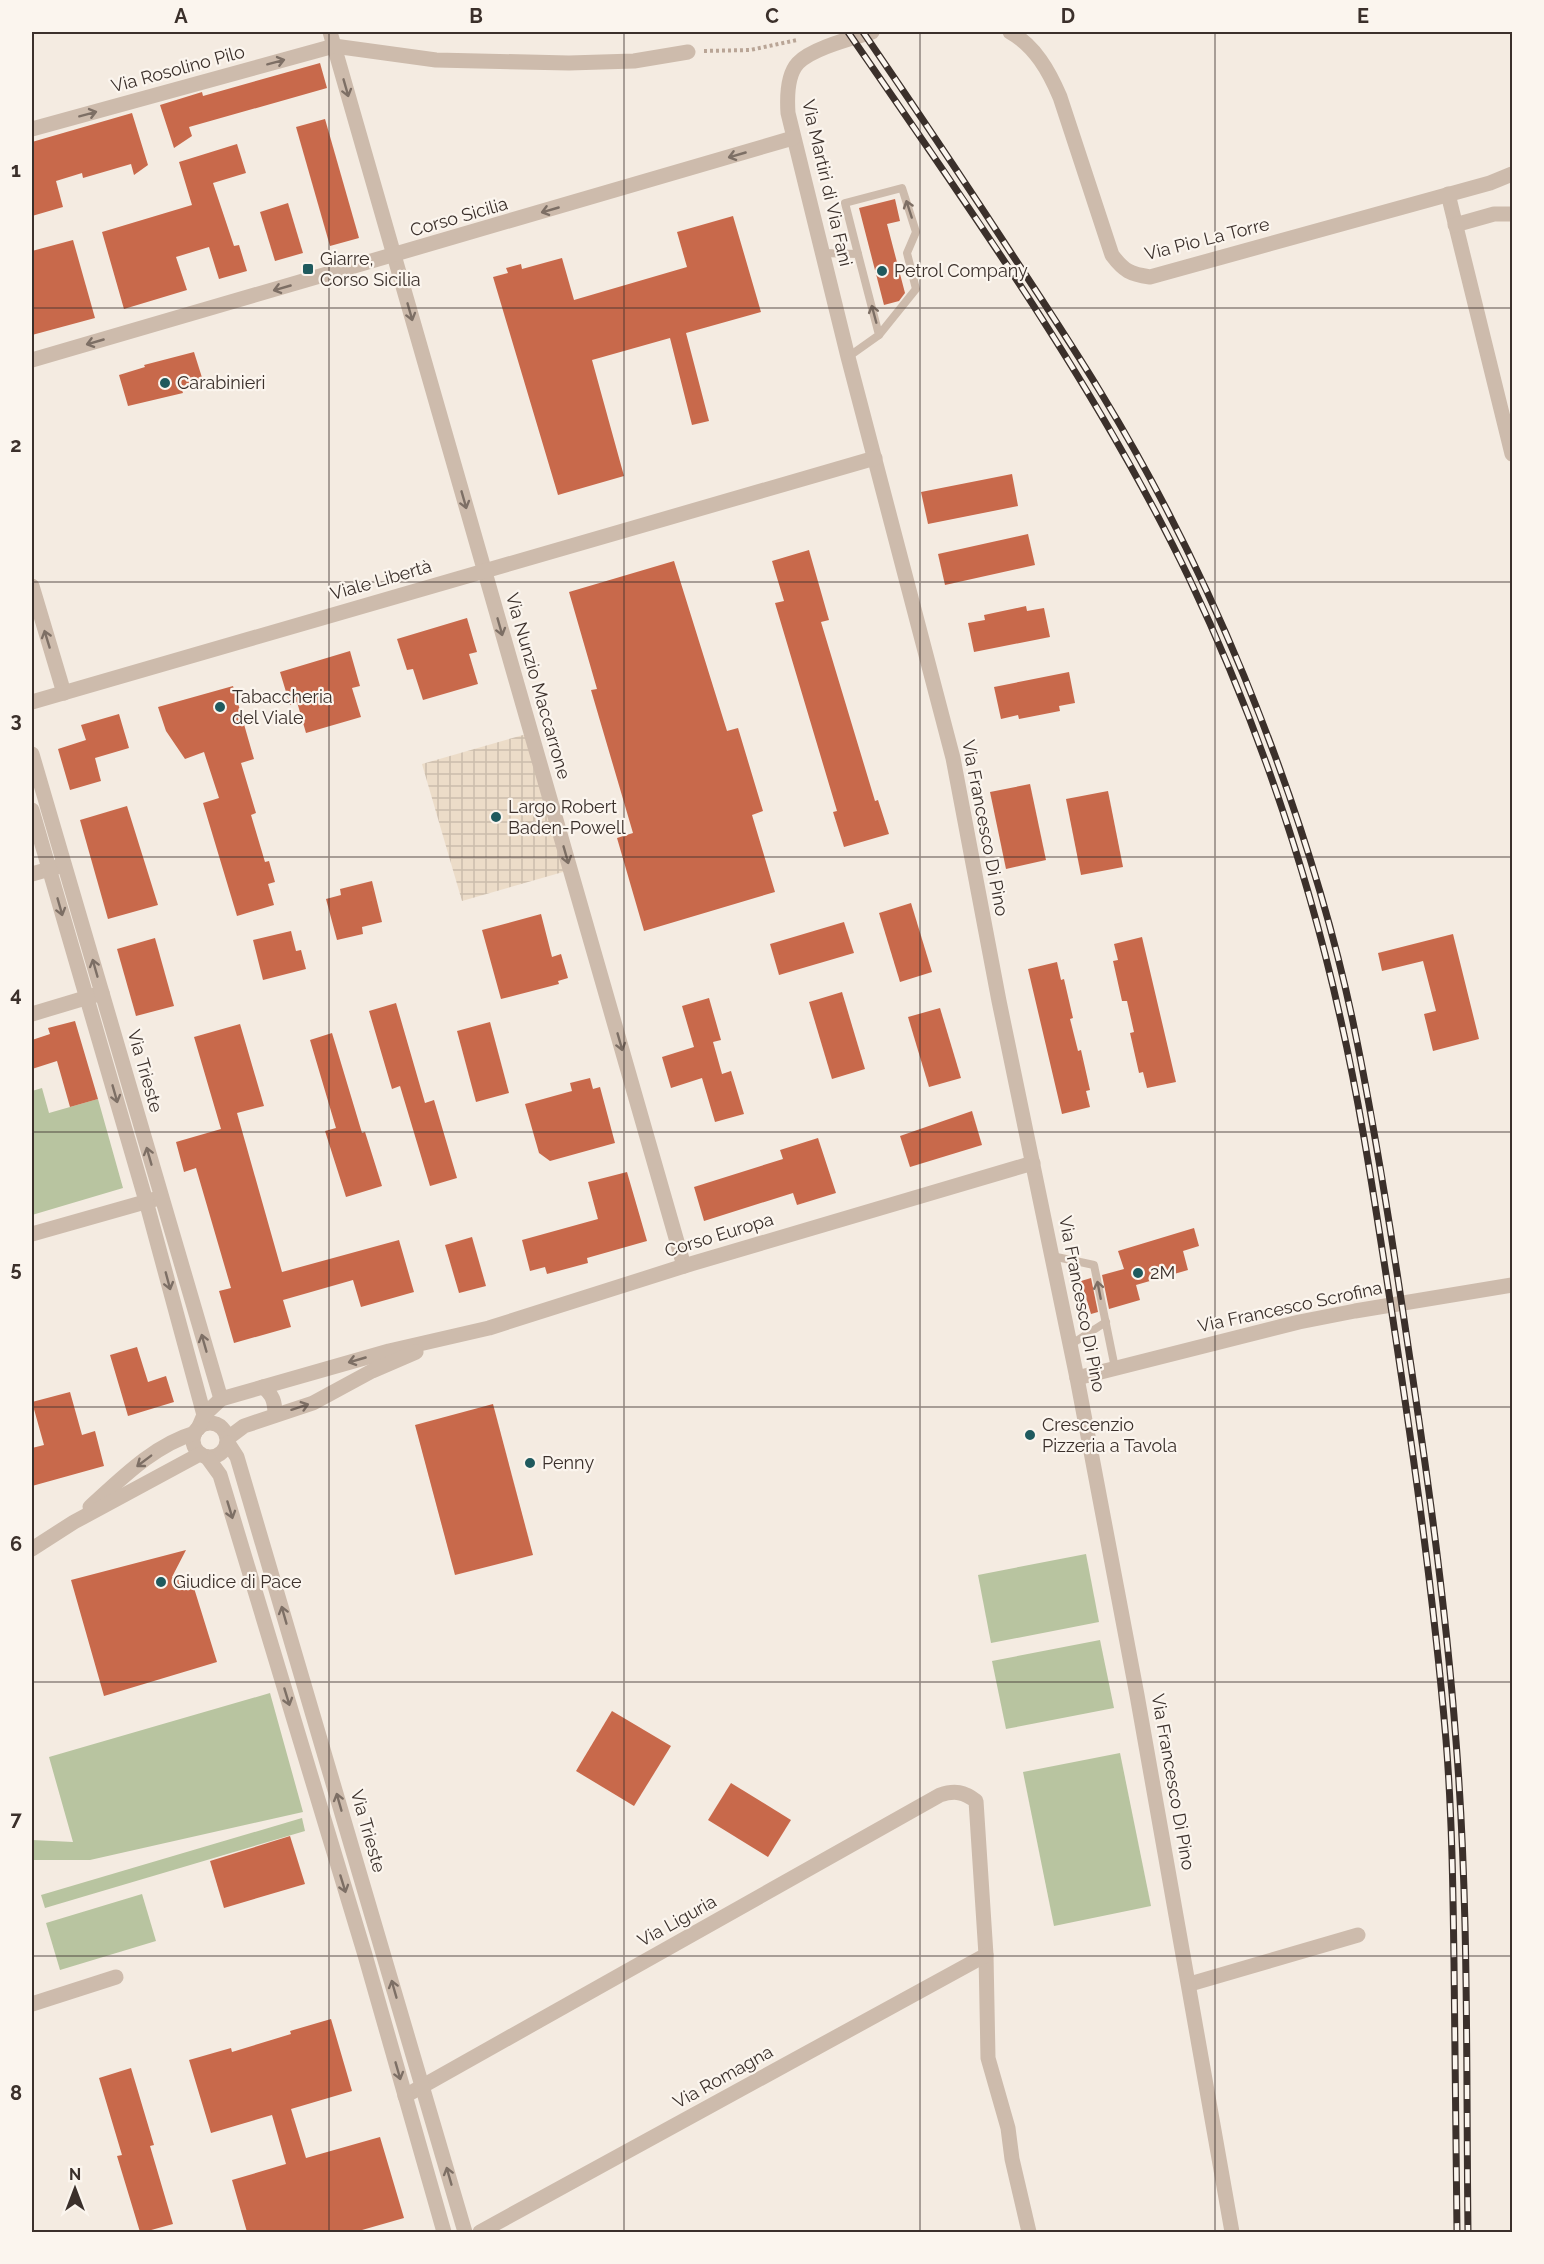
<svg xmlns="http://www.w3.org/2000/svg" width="1544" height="2264" viewBox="0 0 1544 2264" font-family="Raleway,sans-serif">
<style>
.grass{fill:#b8c4a0}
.plaza{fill:url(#plaza-grid)}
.building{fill:#c8694b}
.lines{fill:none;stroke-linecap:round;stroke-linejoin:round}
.path{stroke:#b9a596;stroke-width:4;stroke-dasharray:3 3;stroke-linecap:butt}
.service{stroke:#cdbbac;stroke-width:8}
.minor{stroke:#cdbbac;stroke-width:15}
.tertiary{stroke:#cdbbac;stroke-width:15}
.rail-casing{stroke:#3b302b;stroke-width:7}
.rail{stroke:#fbf5ee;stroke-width:4.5;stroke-dasharray:14;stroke-linecap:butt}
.oneway{stroke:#7d6f65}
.grid{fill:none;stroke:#3b302b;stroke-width:1.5;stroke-opacity:0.55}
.poi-dot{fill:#1f5a5e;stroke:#fbf5ee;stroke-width:2}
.labels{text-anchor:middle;stroke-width:4.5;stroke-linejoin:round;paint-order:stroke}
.street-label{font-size:18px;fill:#3b302b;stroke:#fbf5ee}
.poi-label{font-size:18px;fill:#3b302b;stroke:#fbf5ee;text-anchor:start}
.neatline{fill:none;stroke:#3b302b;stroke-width:2}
.grid-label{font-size:20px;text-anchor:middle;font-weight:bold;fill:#3b302b}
</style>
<defs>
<pattern id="plaza-grid" width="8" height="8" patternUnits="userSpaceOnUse" patternTransform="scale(1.5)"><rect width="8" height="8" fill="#ecdcc8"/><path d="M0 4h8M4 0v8" fill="none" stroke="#cbbdac"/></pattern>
</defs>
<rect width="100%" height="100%" fill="#f4ebe1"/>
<g class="grass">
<polygon points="42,1088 49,1113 98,1099 123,1188 32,1215 32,1091"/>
<polygon points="1086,1554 1099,1622 991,1643 978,1575"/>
<polygon points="1100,1640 1114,1708 1006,1729 992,1661"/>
<polygon points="270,1693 303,1812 90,1860 32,1860 32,1840 73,1842 49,1757"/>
<polygon points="1120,1753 1151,1906 1054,1926 1023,1772"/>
<polygon points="302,1818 305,1831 45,1908 41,1895"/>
<polygon points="142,1894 156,1941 60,1970 46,1923"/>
</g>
<polygon class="plaza" points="530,733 570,870 462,901 422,764"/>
<g class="building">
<polygon points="320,63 327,88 189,127 192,136 174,148 160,105 202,92 203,96"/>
<polygon points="132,113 148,165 134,175 131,164 83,178 82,173 56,181 63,207 32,216 32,142"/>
<polygon points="325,119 359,238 330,246 296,127"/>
<polygon points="237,144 246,173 213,183 234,246 239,245 247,271 219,279 209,247 176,257 187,290 124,309 102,232 192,205 179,162"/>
<polygon points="895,199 900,221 887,224 905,293 899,301 884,305 859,208"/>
<polygon points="288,203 303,253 275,261 260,212"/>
<polygon points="733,216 761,312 686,333 709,421 692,425 670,338 592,360 624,476 558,495 493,277 508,273 506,268 521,264 522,269 562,258 574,300 687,267 677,232"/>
<polygon points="73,240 95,318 32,335 32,251"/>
<polygon points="194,352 204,384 182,390 183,393 128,406 119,375 145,367 144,365"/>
<polygon points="1012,474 1018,506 928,524 921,492"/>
<polygon points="1028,534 1035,565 945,585 938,554"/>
<polygon points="809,550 829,620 821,622 875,801 878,800 889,834 844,847 833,812 837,811 775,603 784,601 772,561"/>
<polygon points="674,561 727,731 738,728 763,811 752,815 775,892 644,931 617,838 633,833 591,690 597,689 569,592"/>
<polygon points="1026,606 1027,611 1044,608 1050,637 974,652 968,623 985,620 984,615"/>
<polygon points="467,618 477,652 469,654 478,684 423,700 413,669 407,670 397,639"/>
<polygon points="350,651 360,686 352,688 361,717 306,733 297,702 290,705 280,672"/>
<polygon points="1069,672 1075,703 1059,706 1060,711 1019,719 1018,715 1001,719 994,687"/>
<polygon points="233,686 254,759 241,763 256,813 251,815 265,862 269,861 275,882 268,884 274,905 237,916 203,803 219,798 204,752 185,759 166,731 158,707"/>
<polygon points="119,714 129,748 95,758 101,781 70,790 58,749 86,740 81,725"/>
<polygon points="1030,784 1046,860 1006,869 990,792"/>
<polygon points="1108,791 1123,867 1081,875 1066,799"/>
<polygon points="127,806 158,905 108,919 80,820"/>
<polygon points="372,881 382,922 362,927 363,934 337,940 326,899 341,895 340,889"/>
<polygon points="911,903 932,972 900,982 879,913"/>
<polygon points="541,914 552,957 561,954 568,978 558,981 559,984 501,999 482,930"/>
<polygon points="844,922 854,953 779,975 770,944"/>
<polygon points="291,931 296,951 301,950 306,969 263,980 253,940"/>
<polygon points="1453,934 1479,1039 1433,1051 1424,1014 1436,1011 1423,961 1382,971 1378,953"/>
<polygon points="1142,937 1176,1082 1147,1088 1143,1072 1139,1073 1130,1033 1134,1032 1127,1001 1122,1001 1113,961 1118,960 1114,944"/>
<polygon points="155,938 174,1006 136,1016 117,949"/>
<polygon points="1057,962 1061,980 1064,979 1073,1018 1070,1019 1078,1051 1081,1050 1090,1090 1086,1091 1090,1107 1062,1114 1028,969"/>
<polygon points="842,992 865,1069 832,1079 809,1002"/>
<polygon points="709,998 721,1040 713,1042 722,1074 731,1071 744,1114 715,1122 702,1078 671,1088 662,1057 694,1047 682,1006"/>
<polygon points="396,1003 425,1103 434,1100 457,1178 430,1186 400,1086 392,1089 369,1011"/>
<polygon points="940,1008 961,1078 929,1087 908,1017"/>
<polygon points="75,1021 98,1099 70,1107 57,1061 32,1069 32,1040 50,1034 48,1028"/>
<polygon points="490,1022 509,1093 476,1102 457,1031"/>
<polygon points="240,1024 264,1106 237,1113 282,1272 399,1240 414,1292 361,1307 353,1280 283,1300 291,1327 234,1343 219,1291 231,1288 196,1168 184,1172 176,1142 221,1129 194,1037"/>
<polygon points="332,1033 362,1133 365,1132 382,1186 346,1197 325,1131 336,1128 310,1040"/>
<polygon points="590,1078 593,1089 600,1087 615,1143 550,1161 539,1153 525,1104 572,1091 570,1083"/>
<polygon points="972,1111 982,1145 910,1167 900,1136"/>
<polygon points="818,1138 836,1193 797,1205 793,1193 704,1221 694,1187 783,1159 780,1150"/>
<polygon points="627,1172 647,1241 587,1258 588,1263 547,1274 545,1267 530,1271 522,1240 598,1219 588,1182"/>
<polygon points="1194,1228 1199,1246 1183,1251 1188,1270 1136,1285 1140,1300 1109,1309 1102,1275 1124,1269 1118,1251"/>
<polygon points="472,1237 486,1286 459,1293 445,1245"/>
<polygon points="1091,1278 1098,1312 1091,1314 1081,1281"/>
<polygon points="137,1347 148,1382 166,1376 174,1402 128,1416 110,1355"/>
<polygon points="70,1392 82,1435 95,1431 104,1466 32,1486 32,1448 44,1445 32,1402"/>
<polygon points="493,1404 533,1555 455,1575 415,1425"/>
<polygon points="186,1550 172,1577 194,1588 217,1662 104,1696 71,1580"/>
<polygon points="612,1711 671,1746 634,1806 576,1771"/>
<polygon points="731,1783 791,1820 768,1857 708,1820"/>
<polygon points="290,1836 305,1884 224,1908 210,1861"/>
<polygon points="331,2019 352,2091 291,2109 306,2158 380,2137 404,2218 355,2232 247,2232 232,2180 286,2164 272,2115 211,2133 189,2060 231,2048 232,2052 291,2034 290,2031"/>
<polygon points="131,2068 154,2145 150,2146 173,2224 144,2232 140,2232 117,2156 122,2155 99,2078"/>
</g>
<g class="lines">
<polyline class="path" points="704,51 750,50 797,40"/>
<g class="service">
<polyline points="822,253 858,254 879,335 848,357"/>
<polyline points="858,254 845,203 902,188 916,232 907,253 916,289 879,335"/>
<polyline points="1052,1256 1094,1265 1115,1368"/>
<polyline points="1070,1345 1106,1322"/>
</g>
<g class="minor">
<polyline points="330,32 684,1266"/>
<polyline points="32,129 334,46 436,60 569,63 634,61 688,52"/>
<polyline points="1448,194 1512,454"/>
<polyline points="1455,225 1494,214 1512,214"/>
<polyline points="32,586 64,693"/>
<polyline points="32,874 60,866"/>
<polyline points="32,1014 102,993"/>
<polyline points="32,1234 159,1198"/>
<polyline points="1077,1378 1299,1322 1355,1311 1512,1285"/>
<polyline points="1190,1984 1358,1935"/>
<polyline points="32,2004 116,1977"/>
<path d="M 405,2096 L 940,1795 C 955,1790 964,1792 976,1801 L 986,1955 L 988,2058 L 1008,2128 L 1012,2159 L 1029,2232"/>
<polyline points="480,2232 986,1955"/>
</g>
<g class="tertiary">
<path d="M 872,32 C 853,38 812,48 798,63 C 787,75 787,98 788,113 L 848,357 L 953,758 L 999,1001 L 1077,1378 L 1137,1695 L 1232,2232"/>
<path d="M 1010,32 C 1035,46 1049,71 1060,97 L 1112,255 C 1124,271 1130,274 1150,277 L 1490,183 L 1512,174"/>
<polyline points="32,360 793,138"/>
<polyline points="32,702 875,458"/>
<polyline points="32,754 221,1399"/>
<polyline points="32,810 146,1201 204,1415"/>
<path d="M 263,1387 C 273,1395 275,1402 275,1415"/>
<circle cx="210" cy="1440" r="17"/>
<polyline points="198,1429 204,1415 221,1399 389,1351 489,1328 684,1266 1033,1163"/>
<polyline points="228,1438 244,1426 313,1403 372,1371 416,1352"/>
<polyline points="228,1443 237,1457 465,2232"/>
<polyline points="207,1457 220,1475 365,1955 444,2232"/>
<path d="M 90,1507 C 121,1479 154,1445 195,1433"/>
<polyline points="32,1549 74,1522 200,1454"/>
</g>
<defs>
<g id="rail">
<path d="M 848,32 C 969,208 1096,385 1189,578 C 1256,719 1307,868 1341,1021 C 1361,1109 1374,1198 1388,1287 C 1411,1437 1433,1588 1446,1740 C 1452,1814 1453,1889 1454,1963 C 1455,2053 1456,2143 1457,2232"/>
<path d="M 863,32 C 909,99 955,167 1000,236 C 1034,288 1069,340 1101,393 C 1156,483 1204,579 1244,676 C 1289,786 1328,904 1353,1022 C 1372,1113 1387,1206 1401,1299 C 1423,1445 1445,1593 1456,1741 C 1469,1902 1466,2070 1468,2232"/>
</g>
</defs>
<use href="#rail" class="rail-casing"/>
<use href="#rail" class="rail"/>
</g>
<defs><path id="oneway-shaft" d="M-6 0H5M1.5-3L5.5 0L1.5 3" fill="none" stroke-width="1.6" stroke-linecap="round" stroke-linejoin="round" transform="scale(1.5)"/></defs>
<g class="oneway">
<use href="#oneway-shaft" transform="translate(276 62) rotate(-15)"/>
<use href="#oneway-shaft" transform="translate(346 88) rotate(74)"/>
<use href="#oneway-shaft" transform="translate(88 114) rotate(-15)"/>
<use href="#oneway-shaft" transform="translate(737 155) rotate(164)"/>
<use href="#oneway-shaft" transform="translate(909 209) rotate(-108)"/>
<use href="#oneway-shaft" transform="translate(550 210) rotate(164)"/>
<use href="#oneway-shaft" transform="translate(282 288) rotate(164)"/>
<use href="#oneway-shaft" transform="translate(410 312) rotate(74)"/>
<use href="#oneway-shaft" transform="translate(874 314) rotate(-105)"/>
<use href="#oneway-shaft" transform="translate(95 342) rotate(164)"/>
<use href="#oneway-shaft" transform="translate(464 500) rotate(74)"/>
<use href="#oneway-shaft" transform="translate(500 627) rotate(74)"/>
<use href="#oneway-shaft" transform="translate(47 639) rotate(-107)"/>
<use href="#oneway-shaft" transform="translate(566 855) rotate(74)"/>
<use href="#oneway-shaft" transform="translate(60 907) rotate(74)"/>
<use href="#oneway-shaft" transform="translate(95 968) rotate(-106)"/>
<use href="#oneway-shaft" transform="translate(620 1042) rotate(74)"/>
<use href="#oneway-shaft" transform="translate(115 1094) rotate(74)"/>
<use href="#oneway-shaft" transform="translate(149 1156) rotate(-106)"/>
<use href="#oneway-shaft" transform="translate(168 1281) rotate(75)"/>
<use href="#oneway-shaft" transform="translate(1099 1290) rotate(-101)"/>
<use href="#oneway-shaft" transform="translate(204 1343) rotate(-106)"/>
<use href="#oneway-shaft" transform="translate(357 1360) rotate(164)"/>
<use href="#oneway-shaft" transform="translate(300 1407) rotate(-18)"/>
<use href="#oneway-shaft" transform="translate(144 1461) rotate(143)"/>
<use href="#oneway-shaft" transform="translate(230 1510) rotate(73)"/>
<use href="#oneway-shaft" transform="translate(284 1615) rotate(-106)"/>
<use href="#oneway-shaft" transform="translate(287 1697) rotate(73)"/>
<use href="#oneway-shaft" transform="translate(339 1802) rotate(-106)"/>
<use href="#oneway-shaft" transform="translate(343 1884) rotate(73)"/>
<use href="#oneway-shaft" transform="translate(394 1989) rotate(-106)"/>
<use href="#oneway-shaft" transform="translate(398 2071) rotate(74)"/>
<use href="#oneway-shaft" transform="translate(449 2176) rotate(-106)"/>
</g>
<path class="grid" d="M 329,32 L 329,2232M 624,32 L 624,2232M 920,32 L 920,2232M 1215,32 L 1215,2232M 32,308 L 1512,308M 32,582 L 1512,582M 32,857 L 1512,857M 32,1132 L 1512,1132M 32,1407 L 1512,1407M 32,1682 L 1512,1682M 32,1956 L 1512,1956"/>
<g class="poi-dot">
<rect x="302" y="263" width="12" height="12" rx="3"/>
<circle cx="882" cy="271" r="6"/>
<circle cx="165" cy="383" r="6"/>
<circle cx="220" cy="707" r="6"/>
<circle cx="496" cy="817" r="6"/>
<circle cx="1138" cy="1273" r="6"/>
<circle cx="1030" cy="1435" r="6"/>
<circle cx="530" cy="1463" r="6"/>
<circle cx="161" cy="1582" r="6"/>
</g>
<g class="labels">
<g class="street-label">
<text transform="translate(178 69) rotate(-15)" y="6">Via Rosolino Pilo</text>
<text transform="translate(827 183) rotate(77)" y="6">Via Martiri di Via Fani</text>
<text transform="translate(459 217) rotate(-16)" y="6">Corso Sicilia</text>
<text transform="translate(1207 239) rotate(-14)" y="6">Via Pio La Torre</text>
<text transform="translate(381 580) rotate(-16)" y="6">Viale Libertà</text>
<text transform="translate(538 686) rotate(74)" y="6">Via Nunzio Maccarrone</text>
<text transform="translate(985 828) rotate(79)" y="6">Via Francesco Di Pino</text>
<text transform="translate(145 1071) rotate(74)" y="6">Via Trieste</text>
<text transform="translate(719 1235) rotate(-17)" y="6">Corso Europa</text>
<text transform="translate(1082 1304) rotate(79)" y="6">Via Francesco Di Pino</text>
<text transform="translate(1290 1307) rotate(-12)" y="6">Via Francesco Scrofina</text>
<text transform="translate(1173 1782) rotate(80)" y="6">Via Francesco Di Pino</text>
<text transform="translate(368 1831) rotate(74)" y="6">Via Trieste</text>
<text transform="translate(677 1921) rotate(-29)" y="6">Via Liguria</text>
<text transform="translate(723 2077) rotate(-29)" y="6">Via Romagna</text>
</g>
<g class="poi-label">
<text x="320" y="265">Giarre,<tspan x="320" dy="21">Corso Sicilia</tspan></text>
<text x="894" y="277">Petrol Company</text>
<text x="177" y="389">Carabinieri</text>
<text x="232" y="703">Tabaccheria<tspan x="232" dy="21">del Viale</tspan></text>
<text x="508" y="813">Largo Robert<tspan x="508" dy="21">Baden-Powell</tspan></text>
<text x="1150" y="1279">2M</text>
<text x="1042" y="1431">Crescenzio<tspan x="1042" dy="21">Pizzeria a Tavola</tspan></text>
<text x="542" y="1469">Penny</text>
<text x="173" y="1588">Giudice di Pace</text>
</g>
</g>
<rect width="1544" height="2264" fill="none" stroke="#fbf5ee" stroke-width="66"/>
<g transform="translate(75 2189)" stroke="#fbf5ee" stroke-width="4.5" paint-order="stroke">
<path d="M0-4.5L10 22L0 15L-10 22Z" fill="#3b302b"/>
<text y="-9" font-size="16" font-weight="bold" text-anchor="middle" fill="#3b302b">N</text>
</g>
<rect x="33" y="33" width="1478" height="2198" class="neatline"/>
<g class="grid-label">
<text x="181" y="23">A</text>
<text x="476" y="23">B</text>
<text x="772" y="23">C</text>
<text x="1068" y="23">D</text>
<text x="1363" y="23">E</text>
<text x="16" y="177">1</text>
<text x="16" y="452">2</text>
<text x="16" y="727">3</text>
<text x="16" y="1001">4</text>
<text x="16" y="1276">5</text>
<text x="16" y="1551">6</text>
<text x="16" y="1826">7</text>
<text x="16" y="2100">8</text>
</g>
</svg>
